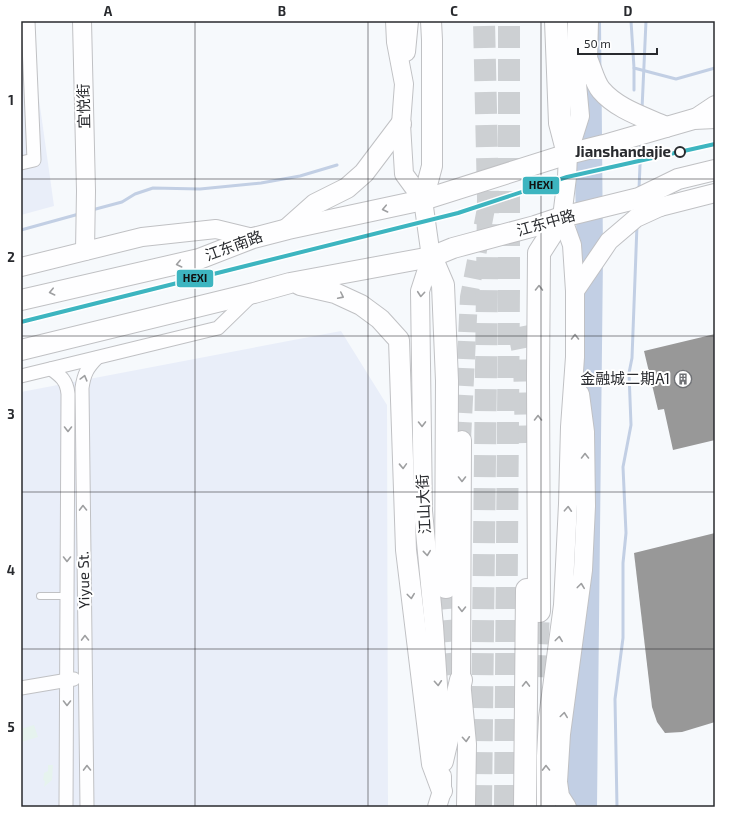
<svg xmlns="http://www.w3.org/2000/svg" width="736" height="828" viewBox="0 0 736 828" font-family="'Exo 2','Noto Sans SC',sans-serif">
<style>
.built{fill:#e9eef9}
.green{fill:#e6f3ee}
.water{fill:#c2cfe4}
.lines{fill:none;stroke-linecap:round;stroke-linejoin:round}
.stream{stroke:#c2cfe4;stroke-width:3}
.building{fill:#989898}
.secondary-tunnel{stroke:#cdd0d3;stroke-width:18;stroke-dasharray:18 9;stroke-linecap:butt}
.highway-tunnel{stroke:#cdd0d3;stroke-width:22;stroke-dasharray:22 11;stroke-linecap:butt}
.lane-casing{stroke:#c0c1c4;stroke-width:8}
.street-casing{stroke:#c0c1c4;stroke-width:15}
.secondary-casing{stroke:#c0c1c4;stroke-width:20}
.primary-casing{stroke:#c0c1c4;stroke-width:22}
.highway-casing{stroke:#c0c1c4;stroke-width:24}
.lane{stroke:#fefeff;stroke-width:6}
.street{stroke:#fefeff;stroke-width:13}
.secondary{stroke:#fefeff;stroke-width:18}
.primary{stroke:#fefeff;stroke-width:20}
.highway{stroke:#fefeff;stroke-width:22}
.rail-1-casing{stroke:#fff;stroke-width:7}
.rail-1{stroke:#3db5c0;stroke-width:4}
.oneway{stroke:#9e9fa1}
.grid{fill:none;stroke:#282a2e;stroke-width:1;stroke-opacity:0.55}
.stop-dot{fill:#fff;stroke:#282a2e;stroke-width:2}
.labels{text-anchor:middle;stroke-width:4;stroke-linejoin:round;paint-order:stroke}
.street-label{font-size:15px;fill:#282a2e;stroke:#fff}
.stop-label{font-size:15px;font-weight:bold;fill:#282a2e;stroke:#fff;text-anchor:end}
.poi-label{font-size:15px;fill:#282a2e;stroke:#fff;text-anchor:end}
.line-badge{stroke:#fff;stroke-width:1.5}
.pale-badge-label{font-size:11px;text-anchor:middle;font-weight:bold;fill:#111}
.neatline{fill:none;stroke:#282a2e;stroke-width:1.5}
.grid-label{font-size:13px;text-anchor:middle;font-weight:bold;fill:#282a2e}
</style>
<rect width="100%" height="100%" fill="#f6f9fc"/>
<g class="built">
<polygon points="21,21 28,21 54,206 21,215"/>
<polygon points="341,331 387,405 388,807 21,807 21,392"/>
</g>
<g class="green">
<polygon points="34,725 38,737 21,742 21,729"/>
<polygon points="48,765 53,765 52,780 44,787 45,781 43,780 44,773 48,771"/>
</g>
<polygon class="water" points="571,21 601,21 603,255 597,807 566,807 577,259"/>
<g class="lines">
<g class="stream">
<polyline points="631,21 634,68 676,79 715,68"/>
<polyline points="634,90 634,68"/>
<polyline points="642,109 646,21"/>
<polyline points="639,189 641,141"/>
<polyline points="92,210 122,202 135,194 153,188 200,189 261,183 300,176 337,165"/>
<polyline points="21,230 79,214"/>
<polyline points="617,807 615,699 623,638 623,563 626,533 623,467 631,425 629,373 632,358 637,225"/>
</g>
</g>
<g class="building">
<polygon points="715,334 715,440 673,450 664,409 658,410 644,351"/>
<polygon points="715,533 715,722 682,732 665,733 657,722 652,707 634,553"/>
</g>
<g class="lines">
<polyline class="secondary-tunnel" points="462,440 469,297 488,198"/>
<g class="highway-tunnel">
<polyline points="518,327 524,358 526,443"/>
<polyline points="446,587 454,677 456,683"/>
<polyline points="536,677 539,611"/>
<polyline points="481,807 488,198 484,21"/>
<polyline points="505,807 509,289 509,21"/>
</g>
<defs>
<polyline id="lane" points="40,596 67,596"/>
<g id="street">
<polyline points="21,163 34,160 28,21"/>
<path d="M 51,369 C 61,376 67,381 68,394 L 66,807"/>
<polyline points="21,376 218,328 252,295"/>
<polyline points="21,688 74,679"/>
<path d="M 87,807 L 82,388 C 84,374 87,368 97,358"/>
</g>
<g id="secondary">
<polyline points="82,21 86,191 85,251"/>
<polyline points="395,21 396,42 404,84 401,124 404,174 423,200 431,257 420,291 423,511 434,626 442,744"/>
<polyline points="406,52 409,21"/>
<polyline points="585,75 588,61 589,21"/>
<polyline points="694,119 715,105"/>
<polyline points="648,202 660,207 715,193"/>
<polyline points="21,267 142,237 216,229 253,238"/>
<polyline points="575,291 609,241 636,218 660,207"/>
<polyline points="462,440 461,680 467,744 466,807"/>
<polyline points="558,782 560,796 567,807"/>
<polyline points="553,793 558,782 561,734 583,570 586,506 585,432 580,394"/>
<polyline points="437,807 442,791 442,776"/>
<polyline points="546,807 546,756 548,718 563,605 568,504 570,427 575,357 575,291 572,245 562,217 567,177 568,154 580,116 575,62 577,21"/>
</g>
<g id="primary">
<path d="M 588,61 C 592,70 595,83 601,90 C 617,109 644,117 666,127"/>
<polyline points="423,200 432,166 432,40 431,21"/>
<polyline points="288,228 315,204 347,188 364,173 401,124"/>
<polyline points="300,285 335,293 361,305 380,319 399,340 406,550 432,764 442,791"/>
<polyline points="21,300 199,259 253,238 288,229 423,200 568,154 604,145 694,119 715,118"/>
<polyline points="21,350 254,293 290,283 431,257 453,248 535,226 562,217 639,198 678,179 715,170"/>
</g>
<g id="highway">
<polyline points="556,21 560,123 568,154"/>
<polyline points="431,257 443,285 447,381 446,587"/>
<polyline points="539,611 538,377 539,253 562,217"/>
<polyline points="442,761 461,680"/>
<polyline points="525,807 527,590"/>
</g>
</defs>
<use href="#lane" class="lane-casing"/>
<use href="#street" class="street-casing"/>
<use href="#secondary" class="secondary-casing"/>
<use href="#primary" class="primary-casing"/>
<use href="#highway" class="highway-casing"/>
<use href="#lane" class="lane"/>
<use href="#street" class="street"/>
<use href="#secondary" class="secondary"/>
<use href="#primary" class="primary"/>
<use href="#highway" class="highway"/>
<defs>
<polyline id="rail-1" points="21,322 458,213 567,177 715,144"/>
</defs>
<use href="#rail-1" class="rail-1-casing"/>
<use href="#rail-1" class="rail-1"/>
</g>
<defs><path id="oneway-chevron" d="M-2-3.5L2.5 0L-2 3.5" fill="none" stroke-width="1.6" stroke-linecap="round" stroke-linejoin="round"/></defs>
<g class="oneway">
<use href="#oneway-chevron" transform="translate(385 209) rotate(168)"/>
<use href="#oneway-chevron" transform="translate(179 264) rotate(167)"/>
<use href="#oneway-chevron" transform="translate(539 288) rotate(-89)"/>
<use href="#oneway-chevron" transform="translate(52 292) rotate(167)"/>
<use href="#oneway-chevron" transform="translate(421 294) rotate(95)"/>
<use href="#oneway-chevron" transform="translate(341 296) rotate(26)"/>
<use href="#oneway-chevron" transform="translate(575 337) rotate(-90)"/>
<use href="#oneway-chevron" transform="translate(84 378) rotate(-75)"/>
<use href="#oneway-chevron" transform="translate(538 418) rotate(-90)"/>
<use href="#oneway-chevron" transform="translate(422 424) rotate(89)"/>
<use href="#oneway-chevron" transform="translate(68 429) rotate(90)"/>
<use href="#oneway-chevron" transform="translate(585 456) rotate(-90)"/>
<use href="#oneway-chevron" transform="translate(403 466) rotate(88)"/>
<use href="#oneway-chevron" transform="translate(462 479) rotate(90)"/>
<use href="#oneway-chevron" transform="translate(83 508) rotate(-91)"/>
<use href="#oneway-chevron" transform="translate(568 509) rotate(-87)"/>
<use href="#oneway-chevron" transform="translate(427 553) rotate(84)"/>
<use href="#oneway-chevron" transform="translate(67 559) rotate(90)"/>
<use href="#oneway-chevron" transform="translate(581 586) rotate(-83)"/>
<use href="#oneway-chevron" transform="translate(411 596) rotate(83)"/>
<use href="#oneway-chevron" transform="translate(462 609) rotate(91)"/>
<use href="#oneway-chevron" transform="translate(85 638) rotate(-91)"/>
<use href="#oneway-chevron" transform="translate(559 639) rotate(-83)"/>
<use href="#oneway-chevron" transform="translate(438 683) rotate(86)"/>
<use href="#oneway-chevron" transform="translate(526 684) rotate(-89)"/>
<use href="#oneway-chevron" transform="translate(67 703) rotate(90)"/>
<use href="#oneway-chevron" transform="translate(564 715) rotate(-82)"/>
<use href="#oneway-chevron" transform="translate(466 739) rotate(86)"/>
<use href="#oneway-chevron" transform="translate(87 768) rotate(-91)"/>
<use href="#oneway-chevron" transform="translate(546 768) rotate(-91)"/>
</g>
<path class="grid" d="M 195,21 L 195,807M 368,21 L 368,807M 541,21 L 541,807M 21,179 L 715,179M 21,336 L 715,336M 21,492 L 715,492M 21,649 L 715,649"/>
<defs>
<symbol id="building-ring" viewBox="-11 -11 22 22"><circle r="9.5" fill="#fff" stroke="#707276" stroke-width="1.5"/><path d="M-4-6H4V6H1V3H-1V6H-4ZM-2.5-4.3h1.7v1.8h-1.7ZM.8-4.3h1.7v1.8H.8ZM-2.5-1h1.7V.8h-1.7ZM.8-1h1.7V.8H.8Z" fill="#707276"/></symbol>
</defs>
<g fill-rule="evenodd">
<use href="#building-ring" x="673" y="369" width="20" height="20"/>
</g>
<circle class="stop-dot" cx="680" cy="152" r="5"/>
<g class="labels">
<g class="street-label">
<text transform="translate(84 106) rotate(-91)" y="5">宜悦街</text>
<text transform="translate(546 223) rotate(-16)" y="5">江东中路</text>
<text transform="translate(234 246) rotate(-20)" y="5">江东南路</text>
<text transform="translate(424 504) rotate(-93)" y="5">江山大街</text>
<text transform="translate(84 580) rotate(-91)" y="5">Yiyue St.</text>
</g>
<g class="stop-label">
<text x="671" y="157">Jianshandajie</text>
</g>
<g class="poi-label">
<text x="670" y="384">金融城二期A1</text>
</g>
</g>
<g class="line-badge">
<rect x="522" y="176" width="38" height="19" rx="4" fill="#3db5c0"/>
<rect x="176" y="269" width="38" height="19" rx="4" fill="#3db5c0"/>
</g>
<g class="pale-badge-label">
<text x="541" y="189">HEXI</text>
<text x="195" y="282">HEXI</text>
</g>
<rect width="736" height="828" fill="none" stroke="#ffffff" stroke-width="44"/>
<path d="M578 48v6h79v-6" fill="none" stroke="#282a2e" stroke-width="2"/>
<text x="584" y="48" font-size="12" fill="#282a2e" stroke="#ffffff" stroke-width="3" paint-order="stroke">50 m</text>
<rect x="22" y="22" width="692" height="784" class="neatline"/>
<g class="grid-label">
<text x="108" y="16">A</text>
<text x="282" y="16">B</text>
<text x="454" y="16">C</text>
<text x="628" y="16">D</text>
<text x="11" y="105">1</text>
<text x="11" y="262">2</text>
<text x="11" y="419">3</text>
<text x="11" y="575">4</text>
<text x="11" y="732">5</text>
</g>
</svg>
